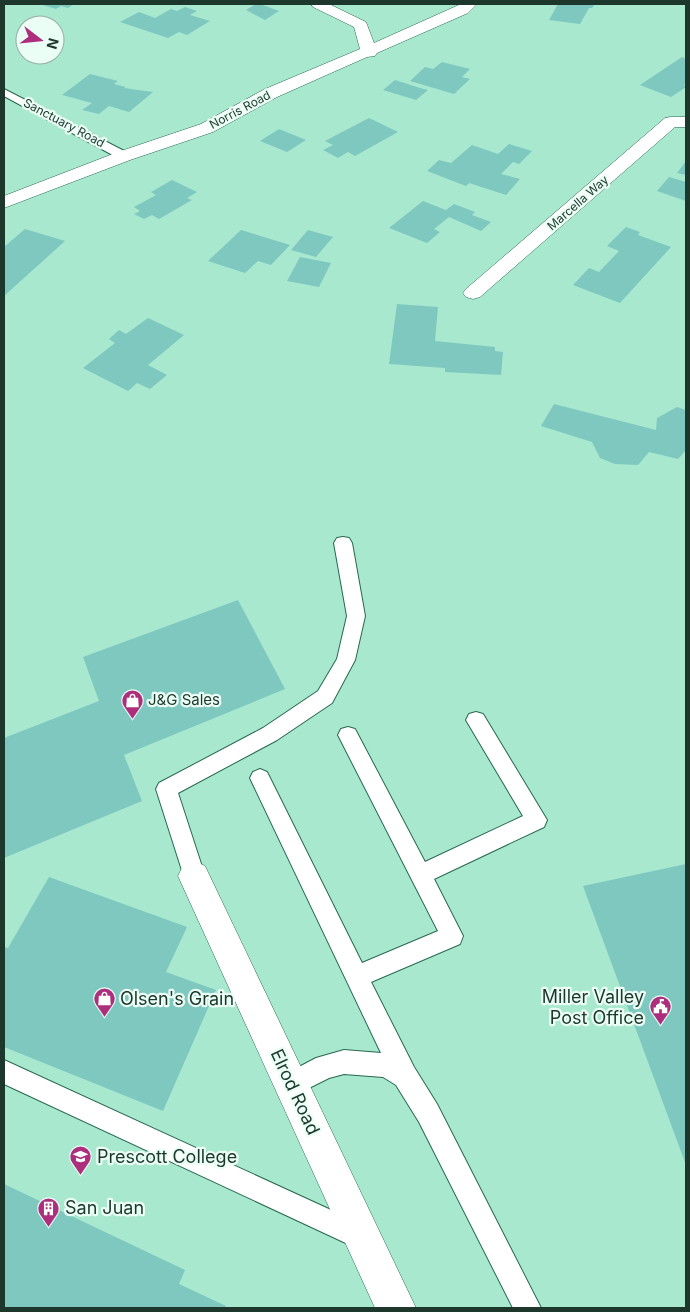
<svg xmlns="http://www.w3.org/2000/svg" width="690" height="1312" viewBox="0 0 690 1312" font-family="Inter,sans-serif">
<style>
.building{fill:#7ec8c0}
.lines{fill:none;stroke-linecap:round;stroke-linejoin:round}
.service-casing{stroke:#286851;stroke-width:2}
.minor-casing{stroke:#286851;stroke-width:1}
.service{fill:#fff;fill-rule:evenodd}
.minor{fill:#fff;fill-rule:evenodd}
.labels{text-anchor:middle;stroke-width:4.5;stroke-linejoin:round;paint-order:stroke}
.far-street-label{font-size:12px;fill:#1d372d;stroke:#ebfef6}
.poi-label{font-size:15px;fill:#1d372d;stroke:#ebfef6;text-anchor:start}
.near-poi-label{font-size:18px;fill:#1d372d;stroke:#ebfef6;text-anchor:start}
.near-street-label{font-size:18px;fill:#1d372d;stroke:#ebfef6}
</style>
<rect width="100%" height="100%" fill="#a8e8ce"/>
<g class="building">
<polygon points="39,4 74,4 68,8 61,6 56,9"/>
<polygon points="256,4 260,4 279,11 265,20 246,10"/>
<polygon points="558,4 595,4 592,8 589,8 580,24 549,20"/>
<polygon points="185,7 197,11 190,15 210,21 187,35 179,32 168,38 120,22 139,12 155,18 171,9 177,11"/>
<polygon points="682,57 686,59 686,83 684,85 686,87 671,97 640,85"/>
<polygon points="442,62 470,69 462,77 470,79 454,94 410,81 425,67 433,69"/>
<polygon points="90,74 118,81 114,84 126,87 124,88 153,92 129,112 109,106 99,114 82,110 92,103 62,95"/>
<polygon points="395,80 420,88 428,90 416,100 383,90"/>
<polygon points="369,118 398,132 355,156 348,152 338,158 323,150 333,145 325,141"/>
<polygon points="279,129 306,140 287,152 260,141"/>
<polygon points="509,144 532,151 519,164 513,162 501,174 520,179 506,195 469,183 466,186 427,171 439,160 451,163 472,145 498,154"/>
<polygon points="686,161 686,175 677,173"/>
<polygon points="669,177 686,182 686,201 657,191"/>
<polygon points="172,180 197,192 187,198 192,200 159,219 152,215 144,219 134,214 140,211 134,207 156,195 151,192"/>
<polygon points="423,201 446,210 454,204 475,212 472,215 491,222 481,231 449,217 434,229 440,232 427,243 389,228"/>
<polygon points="626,227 640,232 638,235 671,247 620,303 573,285 589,268 599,272 619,251 607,246"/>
<polygon points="25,229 65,241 4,296 4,247"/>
<polygon points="241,230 290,245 271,265 258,261 245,273 208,261"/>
<polygon points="308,230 333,237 316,257 291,250"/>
<polygon points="300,257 331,263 319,287 287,281"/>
<polygon points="397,304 438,307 435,341 495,347 495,351 503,352 501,375 445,372 445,368 389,364"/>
<polygon points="148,318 184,335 148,365 167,375 150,389 137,383 128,391 83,368 115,343 109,339 119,330 126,334"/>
<polygon points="554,404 656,430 657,418 677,407 686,410 686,450 678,459 649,452 638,465 615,464 600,458 592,442 541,426"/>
<polygon points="238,600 285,689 124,755 142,801 4,858 4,738 99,701 83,657"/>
<polygon points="686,864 686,1165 583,886"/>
<polygon points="49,877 187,927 166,972 216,990 163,1111 4,1047 4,947 8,948"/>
<polygon points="4,1184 185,1270 179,1284 226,1306 225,1308 4,1308"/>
</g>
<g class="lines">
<defs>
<g id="service">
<polygon points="4,89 128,153 130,156 124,160 120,159 4,96"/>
<polygon points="343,537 349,538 352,543 365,616 355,660 332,703 277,740 178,793 205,876 202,883 194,886 186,883 156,789 159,783 263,728 318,691 337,659 347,616 334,543 337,538"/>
<polygon points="476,712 483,714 547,820 544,827 434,879 463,936 460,944 371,982 414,1067 437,1104 541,1308 513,1308 419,1122 396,1085 383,1077 344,1074 329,1078 291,1097 282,1094 279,1085 282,1076 316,1058 344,1050 381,1053 250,778 253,772 260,769 267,772 362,963 438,931 338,735 341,729 348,727 355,729 425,862 523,816 466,720 469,714"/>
<polygon points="4,1060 368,1227 372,1236 368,1245 359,1249 350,1245 4,1084"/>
</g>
<g id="minor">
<polygon points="311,4 329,4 366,22 374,43 461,4 477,4 468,13 377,53 375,56 367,57 277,97 213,132 130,160 4,208 4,196 118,152 201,124 265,89 360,49 354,27 313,7"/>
<polygon points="671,117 686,117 686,127 675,127 480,297 473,299 466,297 463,293 466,289 665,118"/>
<polygon points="194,861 205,866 416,1308 375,1308 178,876 183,866"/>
</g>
</defs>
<use href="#service" class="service-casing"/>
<use href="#minor" class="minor-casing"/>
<use href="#service" class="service"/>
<use href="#minor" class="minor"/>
</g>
<defs>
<symbol id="shop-pin" viewBox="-11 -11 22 30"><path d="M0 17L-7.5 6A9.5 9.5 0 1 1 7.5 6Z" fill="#ad2e7d" stroke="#ebfef6"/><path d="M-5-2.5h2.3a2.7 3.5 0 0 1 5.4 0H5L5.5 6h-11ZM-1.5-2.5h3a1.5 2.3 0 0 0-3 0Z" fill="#fff"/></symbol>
<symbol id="civic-pin" viewBox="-11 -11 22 30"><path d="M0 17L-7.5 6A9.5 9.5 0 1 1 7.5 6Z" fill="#ad2e7d" stroke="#ebfef6"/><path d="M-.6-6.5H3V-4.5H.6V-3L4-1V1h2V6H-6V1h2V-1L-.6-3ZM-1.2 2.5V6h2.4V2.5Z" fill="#fff"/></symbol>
<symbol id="university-pin" viewBox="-11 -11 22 30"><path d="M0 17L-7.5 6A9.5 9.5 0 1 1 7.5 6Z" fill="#ad2e7d" stroke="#ebfef6"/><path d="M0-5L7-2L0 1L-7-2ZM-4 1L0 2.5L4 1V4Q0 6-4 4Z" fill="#fff"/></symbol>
<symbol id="building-pin" viewBox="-11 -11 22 30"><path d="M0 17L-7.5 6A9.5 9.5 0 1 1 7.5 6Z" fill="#ad2e7d" stroke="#ebfef6"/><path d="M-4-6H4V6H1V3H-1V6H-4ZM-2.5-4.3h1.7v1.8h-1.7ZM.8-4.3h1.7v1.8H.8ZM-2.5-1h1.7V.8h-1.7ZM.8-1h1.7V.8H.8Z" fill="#fff"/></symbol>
</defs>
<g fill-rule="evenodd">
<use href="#shop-pin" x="120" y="688" width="25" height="34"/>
<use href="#shop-pin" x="92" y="986" width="25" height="34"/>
<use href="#civic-pin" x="648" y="994" width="25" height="34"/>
<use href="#university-pin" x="68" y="1144" width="25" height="34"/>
<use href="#building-pin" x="36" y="1196" width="25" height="34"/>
</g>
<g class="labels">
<g class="far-street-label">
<text transform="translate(240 110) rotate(-28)" y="4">Norris Road</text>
<text transform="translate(64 123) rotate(28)" y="4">Sanctuary Road</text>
<text transform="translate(578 203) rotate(-41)" y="4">Marcella Way</text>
</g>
<g class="poi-label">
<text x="148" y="705">J&amp;G Sales</text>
</g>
<g class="near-poi-label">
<text x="644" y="1003" text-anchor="end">Miller Valley<tspan x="644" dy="21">Post Office</tspan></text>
<text x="120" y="1005">Olsen's Grain</text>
<text x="97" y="1163">Prescott College</text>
<text x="65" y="1214">San Juan</text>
</g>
<g class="near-street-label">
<text transform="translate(295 1092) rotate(65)" y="6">Elrod Road</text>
</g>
</g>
<rect width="690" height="1312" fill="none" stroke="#1d372d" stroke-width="10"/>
<g transform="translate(40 40) rotate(106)"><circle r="24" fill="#ebfef6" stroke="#99aea6"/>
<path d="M0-4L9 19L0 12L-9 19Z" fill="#ad2e7d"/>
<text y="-8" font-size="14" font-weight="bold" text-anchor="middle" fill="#1d372d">N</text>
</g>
</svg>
